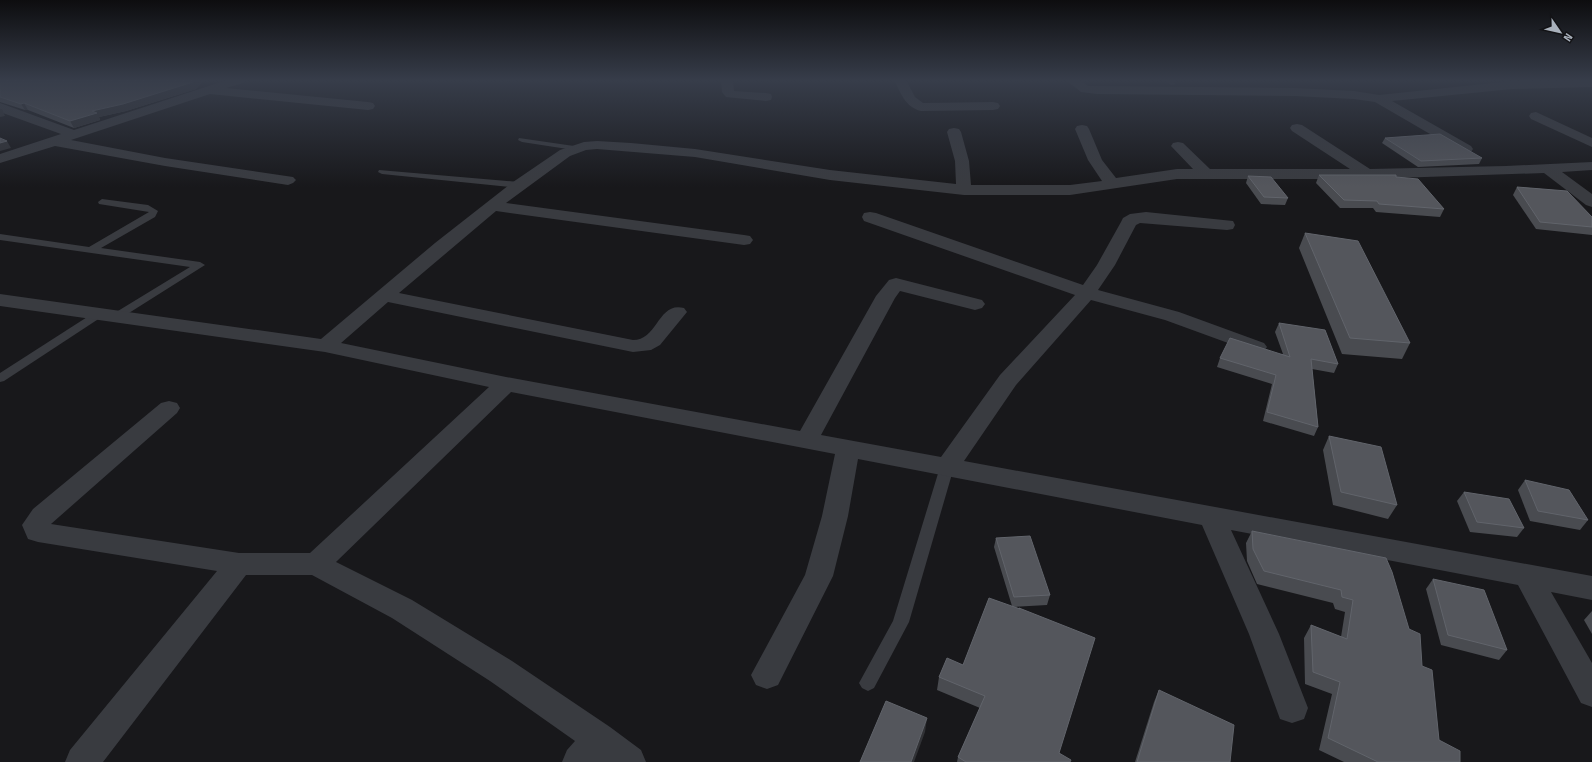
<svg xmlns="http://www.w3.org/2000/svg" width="1592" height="762" viewBox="0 0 1592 762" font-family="'Fira Sans Condensed',sans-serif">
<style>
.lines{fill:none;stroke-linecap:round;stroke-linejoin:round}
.lane{fill:#393b40;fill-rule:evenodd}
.street{fill:#393b40;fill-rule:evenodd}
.wall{fill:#494b50}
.shaded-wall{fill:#313236}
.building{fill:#54565c;stroke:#61646b}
</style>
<rect width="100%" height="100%" fill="#18181b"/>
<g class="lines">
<g class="lane">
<polygon points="1165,80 1172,80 1176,84 1171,85"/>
<polygon points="519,138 574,146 578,148 574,150 522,142 518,140"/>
<polygon points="379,170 519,182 523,185 519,188 382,174 378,172"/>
<polygon points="102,199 148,205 158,211 155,217 101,248 200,262 205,265 121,318 117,319 112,316 113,314 190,267 0,240 0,234 89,247 149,212 99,204 98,202"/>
<polygon points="99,311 103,312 104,314 103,316 4,381 0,382 0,373 95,312"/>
<polygon points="947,462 952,464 954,467 909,622 874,688 868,691 862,688 859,683 893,621 940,467 942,464"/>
</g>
<g class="street">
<polygon points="227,80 245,80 243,83 226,88 368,102 373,103 375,106 373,109 368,110 210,94 71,140 165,158 293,177 296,180 293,183 288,185 165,166 55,146 0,163 0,154 61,134 0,112 0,103 74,130"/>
<polygon points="721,80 733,80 734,91 766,93 771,94 772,97 771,100 766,101 726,97 722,92"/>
<path d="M 894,80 L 906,80 L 915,97 L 923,103 L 993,102 L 998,103 L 1000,106 L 998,109 L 993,110 L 921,111 C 905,107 901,93 894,80 Z"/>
<polygon points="1066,80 1080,80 1088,86 1097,86 1295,88 1354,91 1379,95 1512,81 1592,80 1592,87 1512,89 1392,101 1471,146 1473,149 1471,152 1466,153 1461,152 1375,102 1354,99 1295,96 1097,94 1081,92"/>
<polygon points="1536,112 1592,138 1592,147 1531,119 1529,116 1531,113"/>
<path d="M 1297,124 L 1302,125 L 1370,169 L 1506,166 L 1592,162 L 1592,170 L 1562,172 L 1592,194 L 1592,207 L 1586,205 L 1544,173 L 1367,179 L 1177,179 L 1070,195 L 964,195 L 830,180 L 695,157 L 597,149 L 586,150 L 570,156 L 506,203 L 744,235 L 750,236 L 753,240 L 750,244 L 744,245 L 496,211 L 399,293 L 633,340 C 658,340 658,301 684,308 L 687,312 L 660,345 L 651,350 L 633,352 L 388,302 L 341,343 L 506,377 L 800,431 L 876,296 L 889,280 L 896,278 L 982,300 L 985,304 L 982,308 L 975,310 L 900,291 L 895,298 L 821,435 L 941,457 L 1000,375 L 1075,295 L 864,221 L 862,217 L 864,213 L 870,212 L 876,213 L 1083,285 L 1097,265 L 1121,222 L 1123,218 L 1130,214 L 1146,212 L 1233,221 L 1235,225 L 1233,229 L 1227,230 L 1140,223 L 1136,225 L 1115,265 L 1098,290 L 1179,312 L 1264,343 L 1267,347 L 1264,351 L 1257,353 L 1250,351 L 1165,320 L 1091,300 L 1016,385 L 964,461 L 1592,576 L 1592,600 L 1551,592 L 1592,663 L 1592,707 L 1581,703 L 1518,585 L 1231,530 L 1279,634 L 1308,708 L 1304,719 L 1292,723 L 1280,719 L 1249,634 L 1202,525 L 858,459 L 848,516 L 833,576 L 778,685 L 767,689 L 756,685 L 751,675 L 805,575 L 822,516 L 835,454 L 511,392 L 336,562 L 412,600 L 512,661 L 610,727 L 641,750 L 646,762 L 562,762 L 567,750 L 575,741 L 490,681 L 392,618 L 312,575 L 246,575 L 103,762 L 65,762 L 70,750 L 217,571 L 38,542 L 28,539 L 22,525 L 33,509 L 161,403 L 169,401 L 177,403 L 180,408 L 177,413 L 51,524 L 239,553 L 310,553 L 489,387 L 325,352 L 0,306 L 0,294 L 321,339 L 435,243 L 513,182 L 560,150 L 584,142 L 597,141 L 631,143 L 695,149 L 830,170 L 956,184 L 955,161 L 947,132 L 949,129 L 954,128 L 959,129 L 961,132 L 969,161 L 971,185 L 1070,185 L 1102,181 L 1088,160 L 1075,129 L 1077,126 L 1082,125 L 1087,126 L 1089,129 L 1102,160 L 1116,178 L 1177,169 L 1193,169 L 1171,146 L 1173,143 L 1178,142 L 1183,143 L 1210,169 L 1350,169 L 1292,131 L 1290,128 L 1292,125 Z"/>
</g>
</g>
<g class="wall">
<polygon points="0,80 204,80 196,89 126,111 99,117 100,120 74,128 28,110 25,110 0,102"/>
<polygon points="1385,138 1482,158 1479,164 1418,167 1382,143"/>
<polygon points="1319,175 1396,177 1444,209 1440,217 1376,212 1373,208 1340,208 1316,183"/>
<polygon points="1248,176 1288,198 1285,205 1261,204 1246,183"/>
<polygon points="1517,187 1592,217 1592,235 1536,229 1513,195"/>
<polygon points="1305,233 1410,343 1402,359 1342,354 1299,248"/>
<polygon points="1279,323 1338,364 1334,373 1312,369 1318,427 1314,436 1263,421 1272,384 1217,367 1220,358 1283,354 1275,332"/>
<polygon points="1329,436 1397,505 1388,519 1333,505 1323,450"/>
<polygon points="1525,480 1588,520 1580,530 1530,521 1518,490"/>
<polygon points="1464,492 1524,528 1517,537 1470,532 1457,501"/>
<polygon points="1252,531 1409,629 1422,666 1439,740 1460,762 1344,762 1319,750 1332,694 1305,684 1304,638 1311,625 1341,637 1345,612 1335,609 1333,603 1257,584 1247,561 1246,543"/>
<polygon points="996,538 1050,595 1047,605 1013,607 1019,609 1019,608 1059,753 1070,762 957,762 958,757 980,708 937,690 939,677 963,665 1012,606 994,547"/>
<polygon points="1433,579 1507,650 1499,660 1441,645 1426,589"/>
<polygon points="1592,611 1592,634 1584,620"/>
<polygon points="1159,690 1230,762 1135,762 1154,702"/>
</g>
<g class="shaded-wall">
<polygon points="195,80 204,80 196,89 126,111 99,117 100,120 74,128 70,121 92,111"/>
<polygon points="24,103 28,110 25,110 21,104"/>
<polygon points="0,109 2,109 5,116 0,117"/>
<polygon points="7,141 11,148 0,151 0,143"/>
<polygon points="927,718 925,732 914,762 911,762"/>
</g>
<g class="building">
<polygon points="0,80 195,80 193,82 123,104 92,111 97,113 70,121 24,103 21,104 0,97 0,92 1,91 0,91"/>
<polygon points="1440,134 1482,158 1421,161 1385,138"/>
<polygon points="0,138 7,141 0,143"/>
<polygon points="1319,175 1396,175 1396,177 1418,179 1444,209 1379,204 1377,201 1344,200"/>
<polygon points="1248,176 1271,177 1288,198 1264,197"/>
<polygon points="1517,187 1567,191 1592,217 1592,227 1540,222"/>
<polygon points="1305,233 1358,241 1410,343 1350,338"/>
<polygon points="1279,323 1325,330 1338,364 1311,359 1318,427 1267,412 1276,375 1220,358 1230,338 1290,357"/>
<polygon points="1329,436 1381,447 1397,505 1341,492"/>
<polygon points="1525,480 1569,490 1588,520 1538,511"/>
<polygon points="1464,492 1509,499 1524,528 1477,522"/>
<polygon points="1252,531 1386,558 1392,572 1409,629 1420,634 1422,666 1432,670 1439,740 1460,751 1460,762 1378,762 1328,738 1340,682 1313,672 1311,625 1347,639 1353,600 1342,597 1341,590 1264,571 1253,549"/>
<polygon points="1030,536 1050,595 1014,597 996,538"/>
<polygon points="1433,579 1484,590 1507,650 1448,635"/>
<polygon points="989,598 1020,609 1019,608 1095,638 1059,753 1071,760 1070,762 966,762 958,757 985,696 939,677 947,658 963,665"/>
<polygon points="1159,690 1234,725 1230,762 1137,762"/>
<polygon points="886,701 927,718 911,762 860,762"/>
</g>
<linearGradient id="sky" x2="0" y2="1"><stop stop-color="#0d0d0f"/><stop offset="0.43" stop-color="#373d4a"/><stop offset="1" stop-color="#373d4a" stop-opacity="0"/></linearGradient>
<rect width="1592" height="187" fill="url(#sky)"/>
<g transform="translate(1560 32) rotate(124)" stroke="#131316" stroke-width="3" paint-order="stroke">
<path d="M0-3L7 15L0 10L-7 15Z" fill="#a9b1bc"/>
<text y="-6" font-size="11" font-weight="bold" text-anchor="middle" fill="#a9b1bc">N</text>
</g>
</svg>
